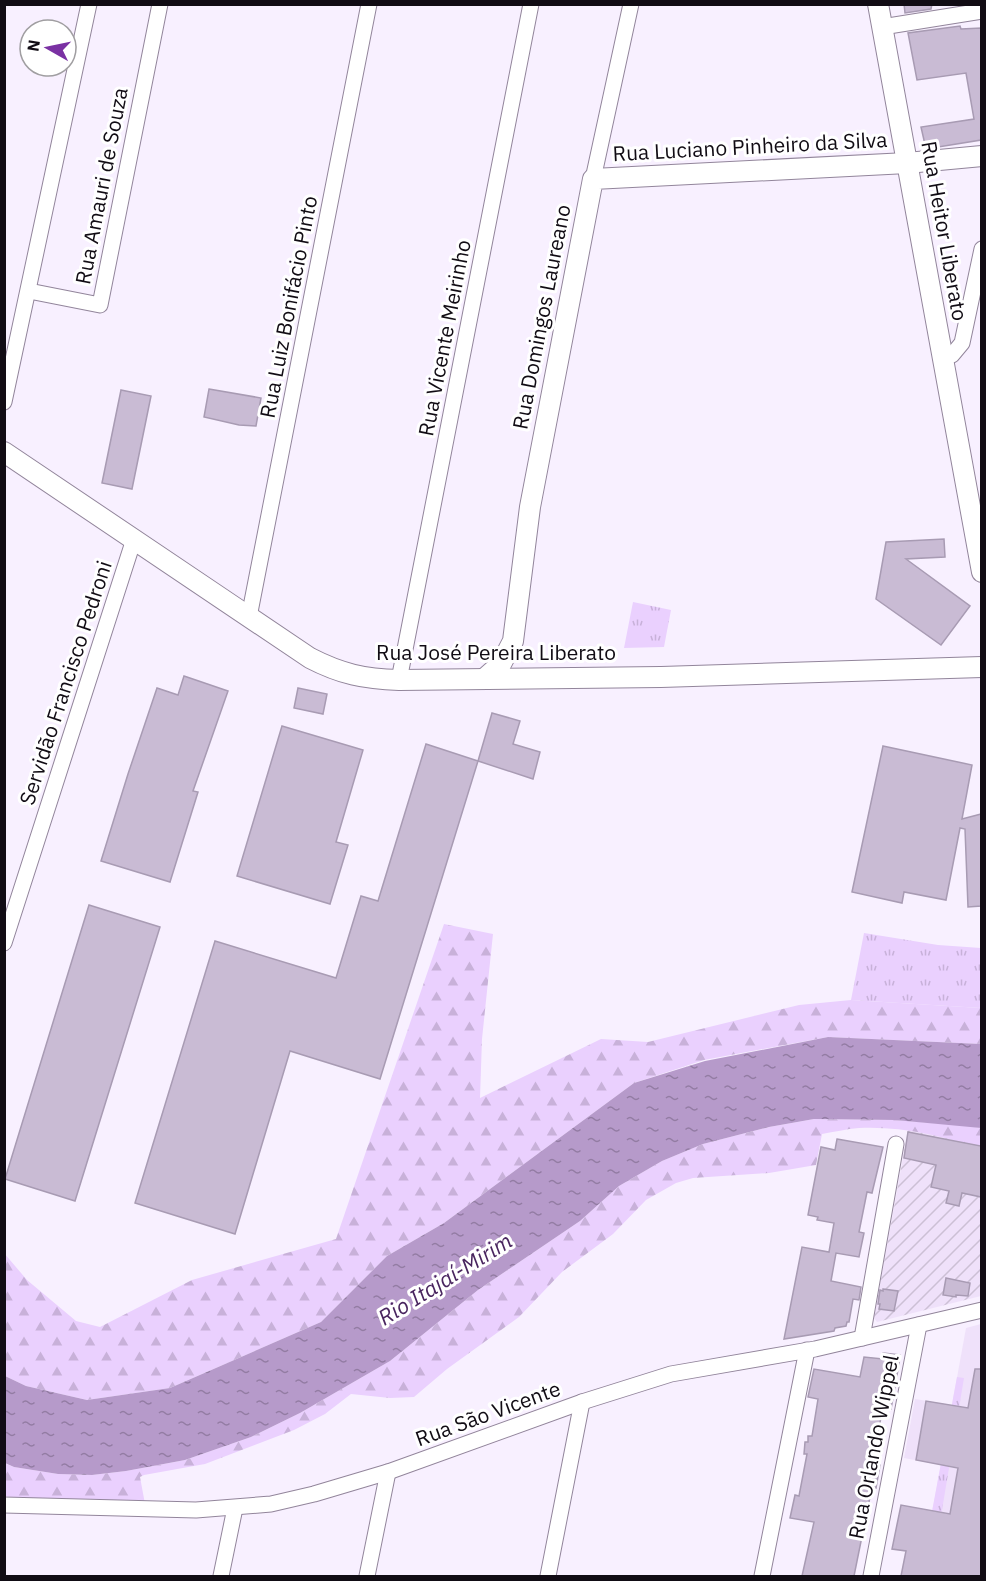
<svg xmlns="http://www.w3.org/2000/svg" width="986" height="1581" viewBox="0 0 986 1581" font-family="'IBM Plex Sans',sans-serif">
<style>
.built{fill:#efe1fa}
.industrial{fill:url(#industrial-furrows)}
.grass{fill:url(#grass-tufts)}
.forest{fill:url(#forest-firs)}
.water{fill:url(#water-ripples)}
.building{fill:#c9bbd4;stroke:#a89bb3;stroke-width:1.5}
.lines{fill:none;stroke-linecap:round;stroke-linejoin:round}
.minor-casing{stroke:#92859b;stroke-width:17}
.major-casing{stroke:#92859b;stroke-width:22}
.minor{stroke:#fff;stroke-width:15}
.major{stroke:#fff;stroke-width:20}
.labels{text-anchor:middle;stroke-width:6;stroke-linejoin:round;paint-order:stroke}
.street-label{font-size:21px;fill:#110c14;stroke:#fff}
.water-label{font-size:22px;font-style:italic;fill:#49255f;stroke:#fff}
</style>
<defs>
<pattern id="industrial-furrows" width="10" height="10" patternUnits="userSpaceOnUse" patternTransform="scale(1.5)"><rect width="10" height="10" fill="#efe1fa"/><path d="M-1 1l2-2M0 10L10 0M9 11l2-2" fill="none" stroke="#ccc0d5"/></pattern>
<pattern id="grass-tufts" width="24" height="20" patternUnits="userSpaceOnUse" patternTransform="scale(1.5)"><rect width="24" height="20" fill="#ead0fe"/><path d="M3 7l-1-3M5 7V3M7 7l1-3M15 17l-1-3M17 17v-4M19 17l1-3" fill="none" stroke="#c8b1d9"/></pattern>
<pattern id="forest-firs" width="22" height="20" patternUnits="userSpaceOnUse" patternTransform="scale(1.5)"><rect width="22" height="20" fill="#ead0fe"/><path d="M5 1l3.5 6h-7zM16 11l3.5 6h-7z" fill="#c8b1d9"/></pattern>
<pattern id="water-ripples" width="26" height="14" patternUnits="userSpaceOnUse" patternTransform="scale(1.5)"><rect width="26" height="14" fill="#b69aca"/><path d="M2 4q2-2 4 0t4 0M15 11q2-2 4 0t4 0" fill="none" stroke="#937ca3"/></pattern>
</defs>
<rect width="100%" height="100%" fill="#f8f0ff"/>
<polygon class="built" points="981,1324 981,1576 920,1576 941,1465 904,1458 915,1399 952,1405 966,1328"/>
<polygon class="industrial" points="908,1130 981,1140 981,1296 877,1322 874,1318"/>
<g class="grass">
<polygon points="633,602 671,610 664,647 624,648"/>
<polygon points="864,933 938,945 981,948 981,1008 851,1000"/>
<polygon points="957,1377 964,1378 931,1576 920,1576"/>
</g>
<g class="forest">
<polygon points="444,924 493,934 482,1039 480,1098 601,1039 648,1042 799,1005 851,1000 981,1008 981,1044 828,1037 704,1060 634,1083 444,1223 387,1256 321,1322 170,1388 87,1400 26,1386 5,1376 4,1253 27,1280 76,1321 100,1327 192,1280 336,1239"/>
<path d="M 814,1119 L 895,1120 L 970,1126 L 981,1128 L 981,1150 C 944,1135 899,1126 859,1128 C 846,1129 834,1132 822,1134 L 816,1165 L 769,1173 L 693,1178 L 676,1183 L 646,1200 L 613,1234 L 562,1272 L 519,1317 L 447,1369 L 414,1397 L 390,1398 L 351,1394 L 325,1414 L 294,1430 L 205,1464 L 144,1475 L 140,1477 L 145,1504 L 34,1501 L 5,1496 L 4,1463 L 14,1467 L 58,1474 L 92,1475 L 126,1471 L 185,1460 L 251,1437 L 300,1413 L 390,1361 L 478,1290 L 580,1221 L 619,1186 L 662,1161 L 703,1144 L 769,1127 Z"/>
</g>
<polygon class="water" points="828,1037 981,1044 981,1128 895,1120 814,1119 769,1127 703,1144 662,1161 619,1186 580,1221 478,1290 390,1361 300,1413 251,1437 185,1460 126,1471 92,1475 58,1474 14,1467 5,1463 5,1376 26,1386 87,1400 170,1388 321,1322 387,1256 444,1223 634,1083 705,1061"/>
<g class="building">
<polygon points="904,4 932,4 931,9 905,13"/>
<polygon points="960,26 961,29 981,28 981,140 926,149 921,127 974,119 966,73 917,80 908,33"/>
<polygon points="209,389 261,398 256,426 239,425 204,417"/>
<polygon points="121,390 151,396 132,489 102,483"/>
<polygon points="944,539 945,557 906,559 970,606 941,645 876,599 886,542"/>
<polygon points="184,676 228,691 193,791 198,792 170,882 101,861 128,774 157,688 178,695"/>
<polygon points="298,688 327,694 323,714 294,708"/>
<polygon points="492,713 520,721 513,744 540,752 533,779 478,761"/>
<polygon points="282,726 363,750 336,842 348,845 330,904 237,876"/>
<polygon points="426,744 478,761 380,1079 290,1051 235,1234 135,1203 215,941 336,978 361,896 378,901"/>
<polygon points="883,746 972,765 962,819 981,814 981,906 968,907 965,829 960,828 946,900 904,892 902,903 852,892"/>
<polygon points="89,905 160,927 75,1201 5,1179"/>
<polygon points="908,1132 981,1146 981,1197 962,1193 959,1206 946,1203 949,1191 931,1187 936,1165 904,1158"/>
<polygon points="837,1139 883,1147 872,1193 867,1192 859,1232 864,1233 859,1257 836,1253 831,1281 861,1287 859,1300 853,1299 849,1322 847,1322 846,1326 835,1328 834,1331 784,1339 802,1247 829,1252 834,1223 817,1220 818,1217 808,1215 821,1147 835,1150"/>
<polygon points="946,1278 970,1283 968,1296 956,1295 956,1297 943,1295"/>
<polygon points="883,1289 898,1291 894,1311 879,1309 880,1304 878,1304 880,1290 883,1291"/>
<polygon points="883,1353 900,1355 899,1364 891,1409 883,1407 874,1453 875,1453 874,1464 880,1465 876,1488 872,1487 854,1576 802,1576 814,1522 790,1518 795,1495 799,1496 807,1454 804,1454 805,1442 808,1442 808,1436 812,1436 818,1399 808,1397 814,1369 860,1377 864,1357 883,1359"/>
<polygon points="975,1369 981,1369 981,1576 901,1576 906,1551 892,1549 901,1505 950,1514 958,1468 916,1460 926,1401 968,1408"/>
</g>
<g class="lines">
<defs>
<g id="minor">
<polyline points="882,27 982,11"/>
<polyline points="593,179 631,4"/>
<polyline points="29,291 100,305 160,4"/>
<polyline points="943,359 952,355 962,343 982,249"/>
<polyline points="4,402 89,4"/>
<polyline points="249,617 369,4"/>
<polyline points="399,680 531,4"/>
<polyline points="4,943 134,539"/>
<polyline points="862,1338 896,1144"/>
<polyline points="4,1505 196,1510 271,1504 314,1494 388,1472 582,1402 671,1374 815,1349 982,1310"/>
<polyline points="221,1576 235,1508"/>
<polyline points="367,1576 388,1472"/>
<polyline points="548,1576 582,1402"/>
<polyline points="762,1576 807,1350"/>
<polyline points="871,1576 919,1325"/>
</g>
<g id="major">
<polyline points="878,4 982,572"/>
<path d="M 4,452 L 310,658 C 341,674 364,679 399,680 L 661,677 L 982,667"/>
<polyline points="484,679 501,664 513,641 530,507 593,179 907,163 982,156"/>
</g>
</defs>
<use href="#minor" class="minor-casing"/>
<use href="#major" class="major-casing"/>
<use href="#minor" class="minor"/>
<use href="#major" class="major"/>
</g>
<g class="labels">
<g class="street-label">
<text transform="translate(750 147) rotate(-3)" y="7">Rua Luciano Pinheiro da Silva</text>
<text transform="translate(102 186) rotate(-79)" y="7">Rua Amauri de Souza</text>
<text transform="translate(944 231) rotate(80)" y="7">Rua Heitor Liberato</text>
<text transform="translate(289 307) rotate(-79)" y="7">Rua Luiz Bonifácio Pinto</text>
<text transform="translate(542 317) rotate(-79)" y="7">Rua Domingos Laureano</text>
<text transform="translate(445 338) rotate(-79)" y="7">Rua Vicente Meirinho</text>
<text x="496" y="660">Rua José Pereira Liberato</text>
<text transform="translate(66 683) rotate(-72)" y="7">Servidão Francisco Pedroni</text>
<text transform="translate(488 1414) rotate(-20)" y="7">Rua São Vicente</text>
<text transform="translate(874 1447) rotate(-79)" y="7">Rua Orlando Wippel</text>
</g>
<g class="water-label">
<text transform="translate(445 1279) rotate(-32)" y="8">Rio Itajaí-Mirim</text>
</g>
</g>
<rect width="986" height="1581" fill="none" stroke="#110c14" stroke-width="12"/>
<g transform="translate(48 48) rotate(279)"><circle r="28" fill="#ffffff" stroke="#a09ea1" stroke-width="1.5"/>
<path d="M0-4.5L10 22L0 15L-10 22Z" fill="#7a31a3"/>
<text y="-9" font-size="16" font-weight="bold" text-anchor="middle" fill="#110c14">N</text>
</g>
</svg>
